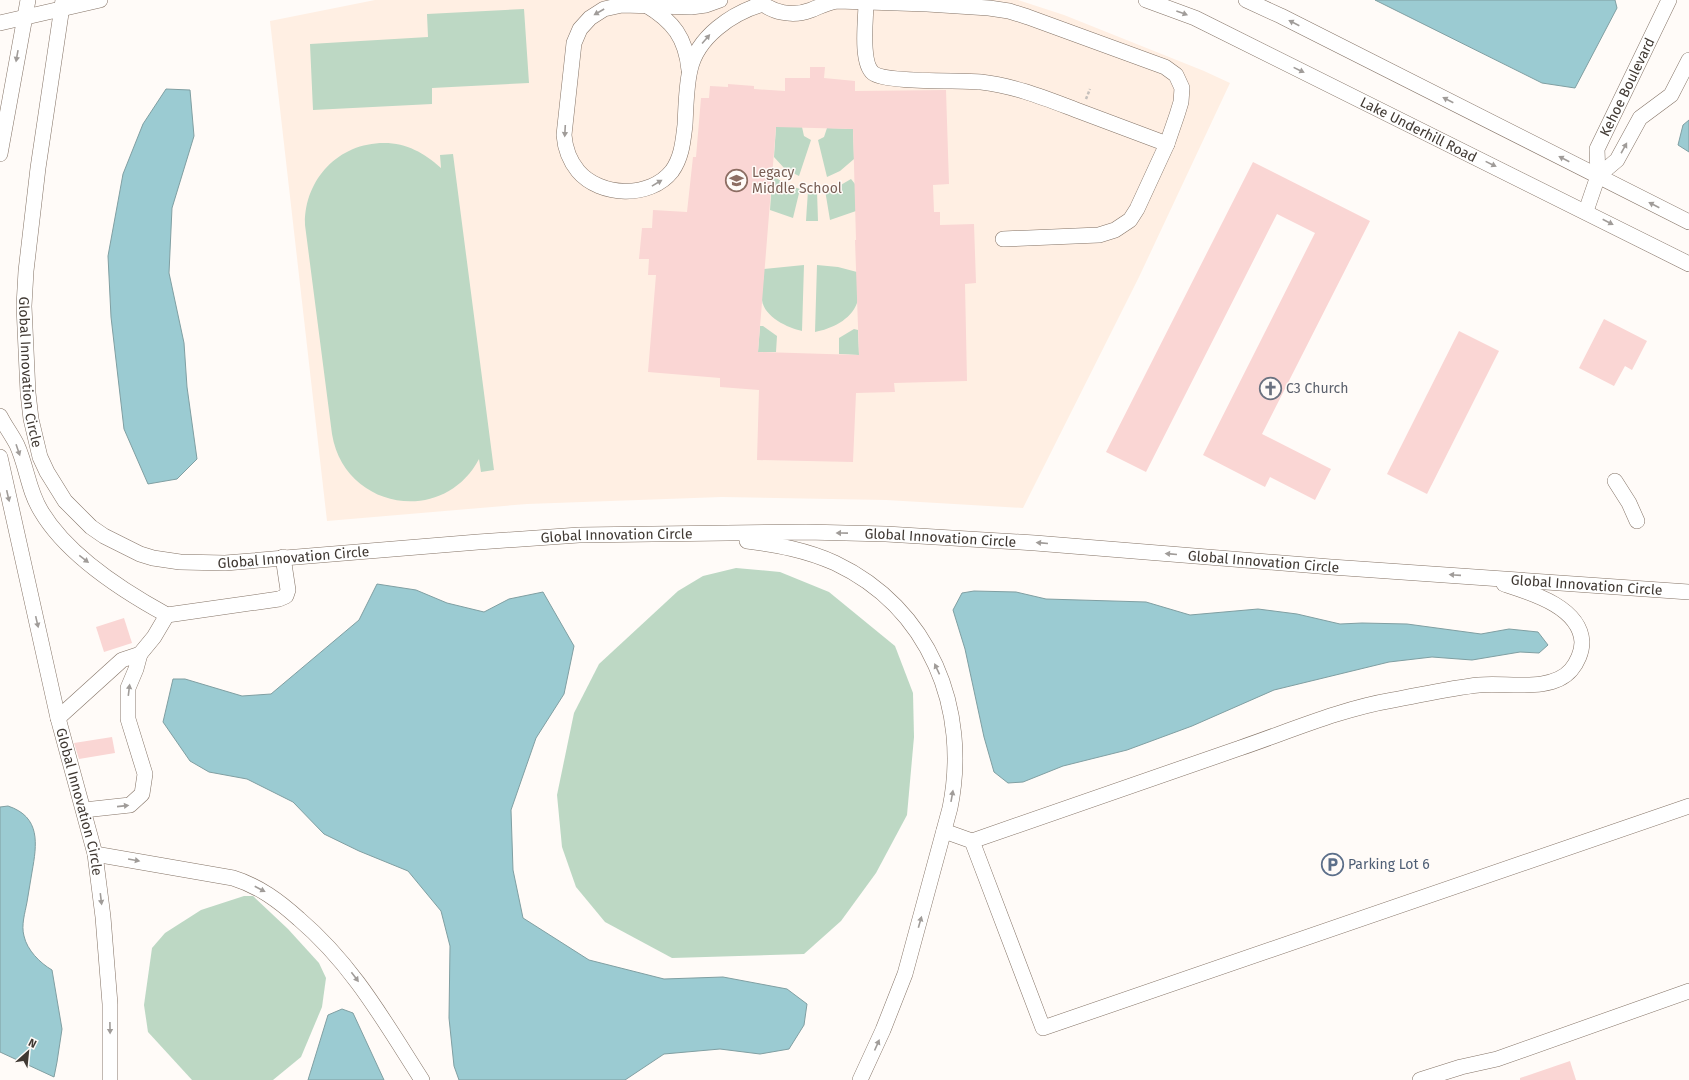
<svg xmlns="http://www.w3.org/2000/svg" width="1689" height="1080" viewBox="0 0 1689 1080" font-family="'Fira Sans',sans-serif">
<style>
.built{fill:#ffefe3}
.green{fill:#bdd8c4}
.water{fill:#9bcbd2;stroke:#809fa2}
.building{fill:#fad6d4;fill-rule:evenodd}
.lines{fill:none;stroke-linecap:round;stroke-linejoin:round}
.minor-casing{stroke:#847366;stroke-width:16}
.path{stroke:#c5c0bc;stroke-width:2.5;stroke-dasharray:3 2;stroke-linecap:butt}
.minor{stroke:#fff;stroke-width:15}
.oneway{fill:#a09c99}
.labels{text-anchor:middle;stroke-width:3;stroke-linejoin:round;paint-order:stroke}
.street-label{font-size:14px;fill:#403933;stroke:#fffbf8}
.education-label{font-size:14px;fill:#785e54;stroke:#fffbf8;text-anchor:start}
.worship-label{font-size:14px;fill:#5b616d;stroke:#fffbf8;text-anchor:start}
.service-label{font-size:14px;fill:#4e5e75;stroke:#fffbf8;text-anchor:start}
</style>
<rect width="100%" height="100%" fill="#fffbf8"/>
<polygon class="built" points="375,0 1018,0 1064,15 1204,71 1230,83 1139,277 1023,508 886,500 722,497 527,504 327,521 270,21"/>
<g class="green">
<polygon points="524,9 529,83 432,88 432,104 313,110 310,44 428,37 427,14"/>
<polygon points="776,127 802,127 804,136 811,140 799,176 785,169 774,157"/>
<polygon points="827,128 853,129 854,159 840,171 827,177 818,140 824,137"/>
<path d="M 384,143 C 407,143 424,153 441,168 L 440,155 L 453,154 L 494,470 L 481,472 L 479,459 C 443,527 344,509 332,434 L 305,225 C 304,180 338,143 384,143 Z"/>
<polygon points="775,177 785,184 800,189 793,218 770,210 772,181"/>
<polygon points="851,179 855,184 856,211 830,220 825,190 839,186"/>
<polygon points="808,190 817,191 818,221 806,221"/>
<path d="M 804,265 L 802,331 C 788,328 764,317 762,300 C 761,291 764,278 764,269 Z"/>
<path d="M 817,265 L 838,267 L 857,272 C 857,279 859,296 857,303 C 851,320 831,329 815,332 Z"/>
<polygon points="760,326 763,326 777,336 776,352 758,352"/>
<polygon points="854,329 858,330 859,355 839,354 839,338"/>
<polygon points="736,568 780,572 829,592 895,646 913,693 914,737 907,815 876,873 841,921 804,954 672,958 605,922 576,887 562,847 557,795 574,713 599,664 678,591 703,576"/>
<polygon points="244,896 253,896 288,929 319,963 326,978 322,1007 301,1057 273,1080 192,1080 148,1032 144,1005 152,948 165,933 201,910"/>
</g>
<g class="water">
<polygon points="1375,0 1615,0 1617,8 1575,88 1542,83"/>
<polygon points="166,89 190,90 194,136 172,208 169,273 184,343 187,387 197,459 177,479 148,484 124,429 111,317 108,256 123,174 143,124"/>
<polygon points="1689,120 1689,152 1678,145 1683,125"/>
<polygon points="377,584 416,590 447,603 484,612 509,599 543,592 574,646 564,694 536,738 511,810 513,870 523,918 589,960 664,979 723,977 787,989 807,1004 804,1025 789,1049 760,1054 720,1049 664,1054 625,1080 459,1080 454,1066 449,1018 450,946 441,911 408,871 359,851 324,834 293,802 247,779 209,772 190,761 163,722 173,679 185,679 242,696 271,694 359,620"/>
<polygon points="974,591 1016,592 1046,599 1146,602 1190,615 1258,609 1297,614 1340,624 1362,623 1407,624 1481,634 1509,629 1538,632 1548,645 1539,653 1520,652 1472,660 1432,657 1389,662 1274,690 1192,726 1127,750 1063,766 1023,782 1008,783 994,772 984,737 965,649 953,610 962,593"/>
<path d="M 8,806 C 41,817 37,844 32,872 C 30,882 29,892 27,902 C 25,913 21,925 24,936 C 27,950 40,963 52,970 L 62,1029 L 57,1062 L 54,1077 L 0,1052 L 0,807 Z"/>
<polygon points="342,1009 353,1013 384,1080 308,1080 328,1015"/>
</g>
<g class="building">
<path d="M 810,67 L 825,67 L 824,78 L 855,81 L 855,91 L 946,90 L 949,184 L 933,185 L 934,212 L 940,212 L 940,225 L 974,224 L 976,283 L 965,284 L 967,381 L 894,383 L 895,392 L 856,393 L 853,462 L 757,460 L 759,390 L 720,387 L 720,378 L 648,372 L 656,275 L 648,275 L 649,259 L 639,259 L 642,228 L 652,228 L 653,210 L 687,212 L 693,157 L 696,157 L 701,98 L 709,98 L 710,86 L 728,87 L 728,84 L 754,86 L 754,89 L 785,91 L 785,78 L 810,78 ZM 776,127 L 853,129 L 856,240 L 855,240 L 859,355 L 758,352 Z"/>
<polygon points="1253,162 1370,221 1262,434 1331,469 1315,500 1270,477 1265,487 1203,455 1315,233 1277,214 1146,472 1106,452"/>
<polygon points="1604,319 1647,341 1632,370 1625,366 1614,386 1579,368"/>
<polygon points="1459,331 1499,351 1427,494 1387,474"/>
<polygon points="124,618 132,643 104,652 96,627"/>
<polygon points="112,737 115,753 79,759 74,743"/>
<polygon points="1570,1061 1576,1080 1520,1080 1520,1078"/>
</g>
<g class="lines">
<defs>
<g id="minor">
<path id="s1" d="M 63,0 L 38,168 L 26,271 L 24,306 L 28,393 L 31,419 L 40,457 L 47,472 L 65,501 L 91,527 L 104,536 L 140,554 L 153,558 L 180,562 L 225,563 L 478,542 L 579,535 L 806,532 L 886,534 L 1035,543 L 1331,567 L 1689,592"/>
<path d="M 720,0 L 706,5 L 691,7 L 622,5 L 604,9 L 590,18 L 580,29 L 574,43 L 564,135 C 565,148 569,160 578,171 C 600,197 650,199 672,171 C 682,157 683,141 685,125 C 686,107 686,88 690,70 C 697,37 732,13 763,4"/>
<path d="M 758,0 C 772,13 793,17 811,10 C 821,6 828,2 838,1 L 927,4 L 989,8 L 1009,11 L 1028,17 L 1165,67 L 1176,75 L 1182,88 L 1181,102 L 1177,115 L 1167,144 L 1137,209 L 1130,220 L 1115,230 L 1099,235 L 1003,239"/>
<path id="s2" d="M 1146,0 L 1195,18 L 1689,264"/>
<polyline points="1246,0 1281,16 1689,222"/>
<path d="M 866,3 C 866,19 860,62 873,73 C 885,83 961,80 981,82 C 1016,86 1047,99 1079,111 C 1109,122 1138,133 1167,144"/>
<path d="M 646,5 C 673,21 686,38 689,70"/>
<polyline points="0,23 100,0"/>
<polyline points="0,154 28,0"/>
<polyline points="1598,176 1617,160 1640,118 1671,95 1689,60"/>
<path id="s3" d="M 1586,211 L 1598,176 L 1597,149 L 1669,0"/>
<path d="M 0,416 C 5,426 12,435 17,445 C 27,467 28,490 41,511 C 67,555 123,591 167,615"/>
<path id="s4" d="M 0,457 L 58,718 L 95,854 L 103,917 L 110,1004 L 110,1080"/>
<polyline points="1615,481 1629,503 1637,521"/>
<path d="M 747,541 C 778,545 806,550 835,563 C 930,608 970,709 950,808 L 905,974 L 883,1030 L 860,1080"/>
<polyline points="140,654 154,637 167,615 279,599 286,596 288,590 283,557"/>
<polyline points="58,718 122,660 140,654 136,669 128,688 128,719 145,774 142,794 130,805 84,810"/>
<path d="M 944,831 L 972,841 C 1062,810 1151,779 1240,748 C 1290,731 1340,709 1393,700 C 1421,695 1450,688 1479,685 C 1506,682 1551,693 1571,670 C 1577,663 1582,652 1582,642 C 1580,607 1532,593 1504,584"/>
<polyline points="972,841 1043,1028 1689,806"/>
<path d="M 95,854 L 233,878 C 259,886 279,901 299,919 C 353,965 384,1021 422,1080"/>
<polyline points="1420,1080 1461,1067 1497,1059 1689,991"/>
</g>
</defs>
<use href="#minor" class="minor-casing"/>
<polyline class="path" points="1086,99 1090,89"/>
<use href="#minor" class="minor"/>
</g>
<defs><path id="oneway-solid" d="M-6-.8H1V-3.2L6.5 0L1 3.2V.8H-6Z"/></defs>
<g class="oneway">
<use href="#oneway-solid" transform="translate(599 12) rotate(150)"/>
<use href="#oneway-solid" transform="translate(1182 13) rotate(20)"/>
<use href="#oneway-solid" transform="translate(1294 23) rotate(-153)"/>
<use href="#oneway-solid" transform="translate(706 39) rotate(-49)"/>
<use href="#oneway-solid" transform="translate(17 56) rotate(100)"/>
<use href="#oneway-solid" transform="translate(1299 70) rotate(26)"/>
<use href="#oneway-solid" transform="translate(1448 100) rotate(-153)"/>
<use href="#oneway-solid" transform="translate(565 131) rotate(93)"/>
<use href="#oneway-solid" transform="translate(1624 148) rotate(-61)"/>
<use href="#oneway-solid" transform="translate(1564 159) rotate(-153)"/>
<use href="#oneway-solid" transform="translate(1491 164) rotate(26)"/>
<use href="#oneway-solid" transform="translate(657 183) rotate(-31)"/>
<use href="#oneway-solid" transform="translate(1654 205) rotate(-153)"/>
<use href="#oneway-solid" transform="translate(1608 222) rotate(27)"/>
<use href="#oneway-solid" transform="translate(18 450) rotate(71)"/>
<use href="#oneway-solid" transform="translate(8 496) rotate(77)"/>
<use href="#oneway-solid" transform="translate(842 533) rotate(-179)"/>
<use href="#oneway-solid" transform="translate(1042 543) rotate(-175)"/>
<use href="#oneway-solid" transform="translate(1171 554) rotate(-175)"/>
<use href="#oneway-solid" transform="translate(84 559) rotate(38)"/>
<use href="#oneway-solid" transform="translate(1455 575) rotate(-176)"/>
<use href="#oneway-solid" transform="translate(37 622) rotate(77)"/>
<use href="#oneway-solid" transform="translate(937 669) rotate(-115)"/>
<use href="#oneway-solid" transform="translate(129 690) rotate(-83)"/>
<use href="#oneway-solid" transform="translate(952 796) rotate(-80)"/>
<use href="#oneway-solid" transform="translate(123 806) rotate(-6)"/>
<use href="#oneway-solid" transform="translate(134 860) rotate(10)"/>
<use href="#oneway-solid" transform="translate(260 889) rotate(28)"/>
<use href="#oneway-solid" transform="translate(101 899) rotate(83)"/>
<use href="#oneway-solid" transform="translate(920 922) rotate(-74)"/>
<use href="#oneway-solid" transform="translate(355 977) rotate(53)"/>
<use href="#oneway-solid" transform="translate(110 1028) rotate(89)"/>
<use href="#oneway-solid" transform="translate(877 1045) rotate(-66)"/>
</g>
<defs>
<symbol id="school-ring" viewBox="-11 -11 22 22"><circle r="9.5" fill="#fffbf8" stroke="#8d6e63" stroke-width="1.5"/><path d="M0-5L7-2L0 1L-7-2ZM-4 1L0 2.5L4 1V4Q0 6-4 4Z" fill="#8d6e63"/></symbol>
<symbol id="church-ring" viewBox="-11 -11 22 22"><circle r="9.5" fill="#fffbf8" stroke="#6b7280" stroke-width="1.5"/><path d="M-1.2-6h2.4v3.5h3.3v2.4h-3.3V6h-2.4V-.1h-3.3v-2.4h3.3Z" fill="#6b7280"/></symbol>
<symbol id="parking-ring" viewBox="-11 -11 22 22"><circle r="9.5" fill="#fffbf8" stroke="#5c6f8a" stroke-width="1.5"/><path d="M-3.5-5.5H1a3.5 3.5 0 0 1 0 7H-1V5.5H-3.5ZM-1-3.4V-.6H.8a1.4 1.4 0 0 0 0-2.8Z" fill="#5c6f8a"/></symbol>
</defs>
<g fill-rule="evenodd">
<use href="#school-ring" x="724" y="168" width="25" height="25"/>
<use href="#church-ring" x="1258" y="376" width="25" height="25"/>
<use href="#parking-ring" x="1320" y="852" width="25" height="25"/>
</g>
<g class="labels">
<g class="street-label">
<text dy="5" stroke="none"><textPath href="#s3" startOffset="133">Kehoe Boulevard</textPath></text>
<text dy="5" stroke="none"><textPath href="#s2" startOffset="302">Lake Underhill Road</textPath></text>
<text dy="5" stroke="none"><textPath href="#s1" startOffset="375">Global Innovation Circle</textPath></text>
<text dy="5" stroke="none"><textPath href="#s1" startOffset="1083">Global Innovation Circle</textPath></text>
<text dy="5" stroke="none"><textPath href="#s1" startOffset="1407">Global Innovation Circle</textPath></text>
<text dy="5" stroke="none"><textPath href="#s1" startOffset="759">Global Innovation Circle</textPath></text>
<text dy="5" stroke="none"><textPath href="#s1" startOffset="1731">Global Innovation Circle</textPath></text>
<text dy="5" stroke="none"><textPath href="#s1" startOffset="2055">Global Innovation Circle</textPath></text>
<text dy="5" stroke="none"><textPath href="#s4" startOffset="354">Global Innovation Circle</textPath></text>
</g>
<g class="education-label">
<text x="752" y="177">Legacy<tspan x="752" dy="16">Middle School</tspan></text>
</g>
<g class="worship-label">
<text x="1286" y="393">C3 Church</text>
</g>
<g class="service-label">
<text x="1348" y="869">Parking Lot 6</text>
</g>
</g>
<g transform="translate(28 1052) rotate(27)" stroke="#fffbf8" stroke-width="3" paint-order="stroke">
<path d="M0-3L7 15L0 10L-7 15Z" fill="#403933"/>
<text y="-6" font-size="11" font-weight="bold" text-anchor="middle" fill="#403933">N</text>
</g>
</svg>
